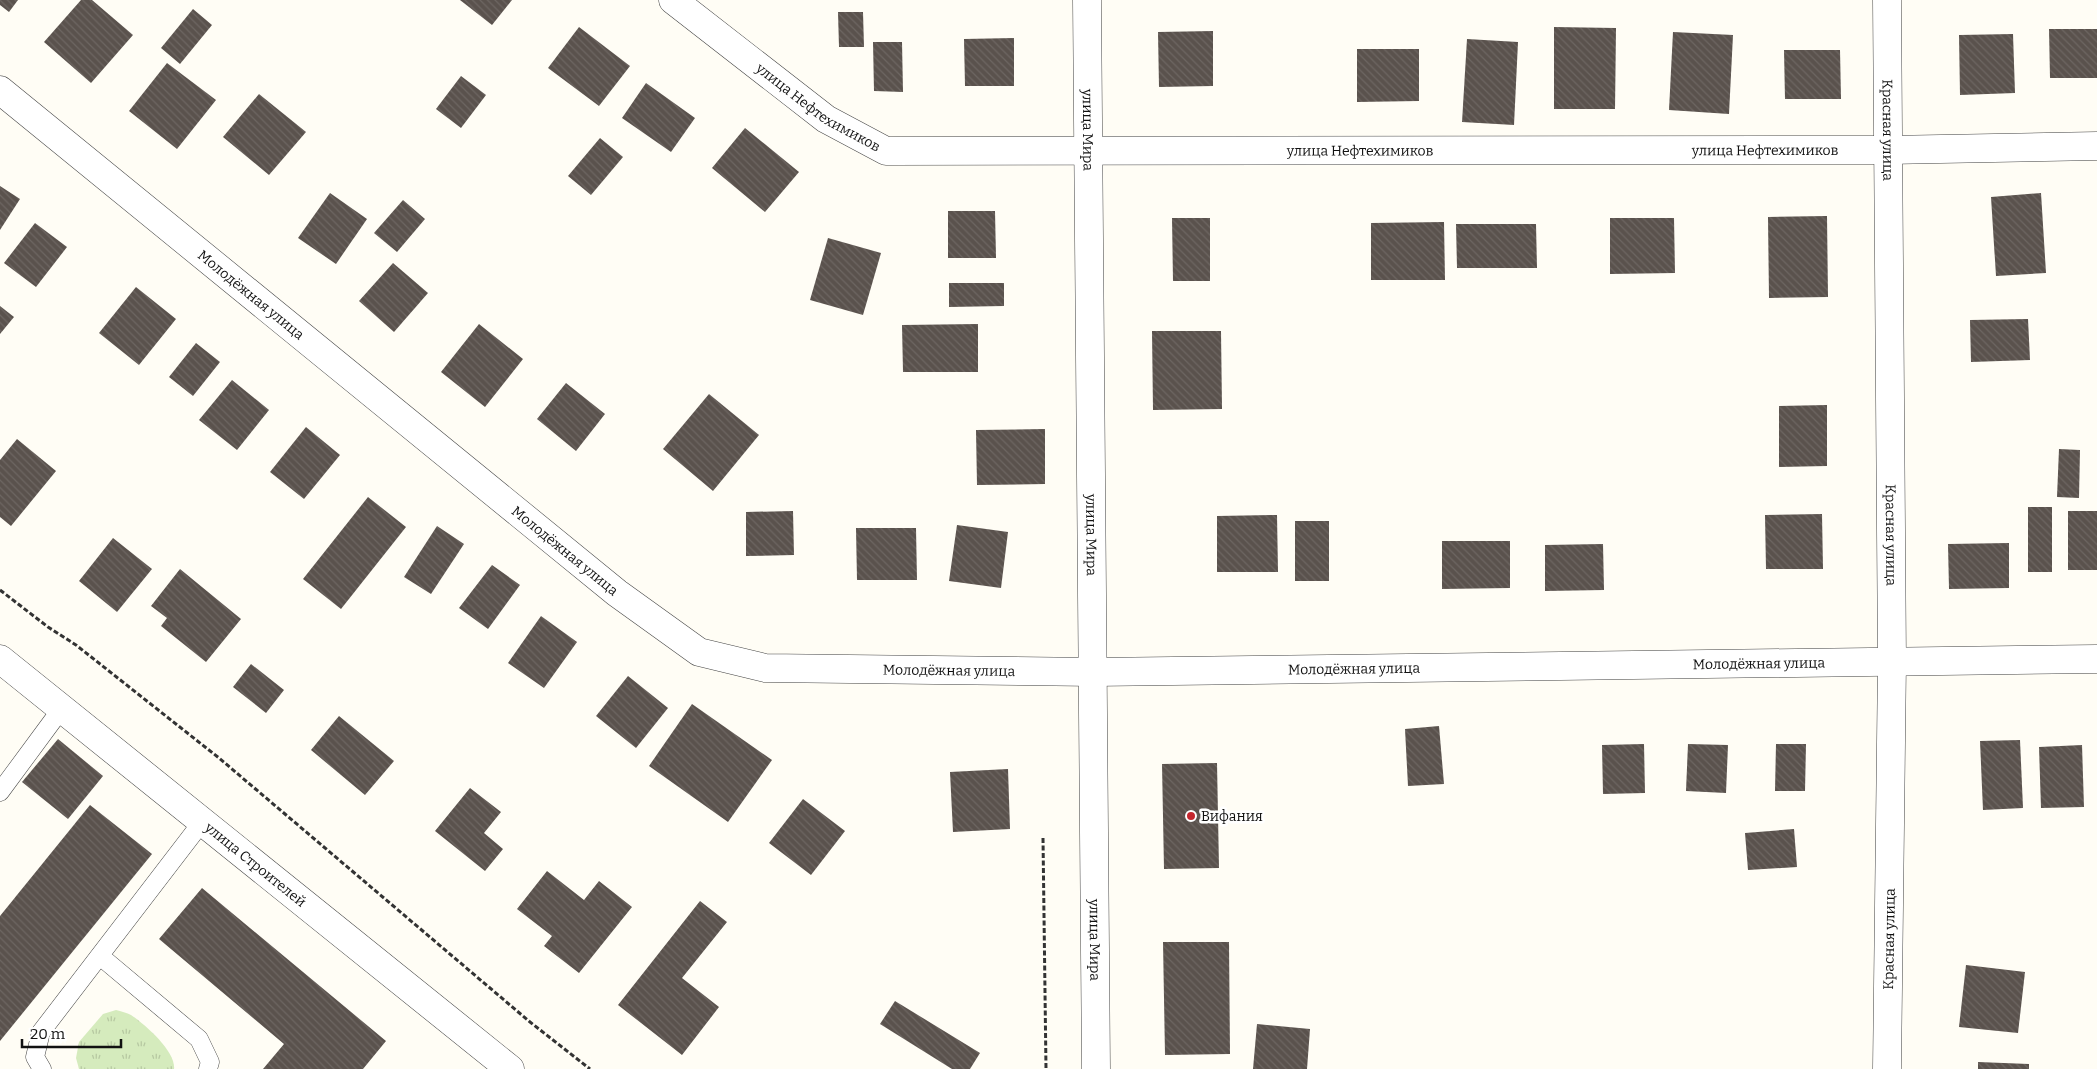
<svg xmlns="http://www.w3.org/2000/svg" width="2097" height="1069" viewBox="0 0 2097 1069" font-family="Bitter,serif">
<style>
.park{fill:url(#park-tufts)}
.building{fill:url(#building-back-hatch)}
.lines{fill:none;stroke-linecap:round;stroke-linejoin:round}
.lane-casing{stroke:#444;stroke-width:19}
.street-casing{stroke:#444;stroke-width:29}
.path{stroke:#333;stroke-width:3;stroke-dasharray:5 2.5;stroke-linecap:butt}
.lane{stroke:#fff;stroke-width:18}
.street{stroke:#fff;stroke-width:28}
.poi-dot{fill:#c4262e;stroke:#fff;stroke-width:2}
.labels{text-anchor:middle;stroke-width:5;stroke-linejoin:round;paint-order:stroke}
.street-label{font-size:14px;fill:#111;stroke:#fff}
.poi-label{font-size:14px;fill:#111;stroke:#fff;text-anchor:start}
</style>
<defs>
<pattern id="park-tufts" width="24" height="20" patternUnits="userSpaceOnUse" patternTransform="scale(1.25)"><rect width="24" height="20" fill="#d5ebbd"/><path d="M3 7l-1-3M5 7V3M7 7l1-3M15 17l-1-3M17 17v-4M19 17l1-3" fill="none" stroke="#b6c8a1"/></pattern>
<pattern id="building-back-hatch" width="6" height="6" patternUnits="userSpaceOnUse" patternTransform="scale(1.25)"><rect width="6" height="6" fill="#5a524d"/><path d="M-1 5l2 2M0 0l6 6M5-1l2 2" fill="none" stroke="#6d6662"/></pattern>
</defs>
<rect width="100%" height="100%" fill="#fffdf5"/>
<path class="park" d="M 116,1010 C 121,1011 127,1013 131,1015 C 146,1025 176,1052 174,1069 L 79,1069 L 76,1058 L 79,1042 L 103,1014 Z"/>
<g class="building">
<polygon points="0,0 18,0 9,12 0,5"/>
<polygon points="81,0 92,0 133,35 91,83 44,42"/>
<polygon points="460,0 512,0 492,25"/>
<polygon points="193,9 212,25 180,64 161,48"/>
<polygon points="838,12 863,12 864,47 839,47"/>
<polygon points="579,27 630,66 599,106 548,68"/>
<polygon points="1554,27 1616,28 1615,109 1554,109"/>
<polygon points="2049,29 2097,29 2097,78 2050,78"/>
<polygon points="1213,31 1213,86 1159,87 1158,32"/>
<polygon points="1673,32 1733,35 1729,114 1669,110"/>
<polygon points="2013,34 2015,93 1960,95 1959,35"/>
<polygon points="1014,38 1014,86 965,86 964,39"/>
<polygon points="1467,39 1518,42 1514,125 1462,122"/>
<polygon points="873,42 902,42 903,92 874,91"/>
<polygon points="1357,49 1419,49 1419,101 1357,102"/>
<polygon points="1784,50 1840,50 1841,99 1785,99"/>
<polygon points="167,63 216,100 177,149 129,111"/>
<polygon points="461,76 486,95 461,128 436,109"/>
<polygon points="646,83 695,118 671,152 622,118"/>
<polygon points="259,94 306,132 269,175 223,137"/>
<polygon points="745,128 799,172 765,212 712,168"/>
<polygon points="600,138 623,157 591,195 568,176"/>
<polygon points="0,186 20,199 0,230"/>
<polygon points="330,193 367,219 336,264 298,238"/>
<polygon points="2041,193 2046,273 1996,276 1991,197"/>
<polygon points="403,200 425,219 397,252 374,233"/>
<polygon points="948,211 995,211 996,258 948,258"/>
<polygon points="1827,216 1828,297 1769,298 1768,217"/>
<polygon points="1172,218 1210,218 1210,281 1173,281"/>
<polygon points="1610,218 1674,218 1675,273 1610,274"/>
<polygon points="1444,222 1445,280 1371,280 1371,223"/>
<polygon points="35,223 67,247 36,287 4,263"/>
<polygon points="1456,224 1536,224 1537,268 1457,268"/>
<polygon points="828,238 881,253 863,315 810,300"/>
<polygon points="393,263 428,293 394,332 359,301"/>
<polygon points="949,283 1004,283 1004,306 949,307"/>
<polygon points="136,287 176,319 139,365 99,333"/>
<polygon points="0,306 14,317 0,334"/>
<polygon points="2028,319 2030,360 1971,362 1970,320"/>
<polygon points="479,324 523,359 485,407 441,372"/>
<polygon points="978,324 978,372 903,372 902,325"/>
<polygon points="1152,331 1221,331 1222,409 1153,410"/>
<polygon points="196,343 220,362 193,396 169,377"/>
<polygon points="232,380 269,410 237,450 199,420"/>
<polygon points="566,383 605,414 576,451 537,419"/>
<polygon points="709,394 759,435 713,491 663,449"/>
<polygon points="1827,405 1827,466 1779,467 1779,406"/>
<polygon points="306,427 340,455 304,499 270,472"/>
<polygon points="1045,429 1045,484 977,485 976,430"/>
<polygon points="17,439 56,471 11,526 0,517 0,460"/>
<polygon points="2059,449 2080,450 2079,498 2057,497"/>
<polygon points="368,497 406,527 341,609 303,579"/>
<rect x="2028" y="507" width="24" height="65"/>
<polygon points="793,511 794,555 746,556 746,512"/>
<rect x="2068" y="511" width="29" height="59"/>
<polygon points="1822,514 1823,569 1766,569 1765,515"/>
<polygon points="1277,515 1278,572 1217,572 1217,516"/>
<rect x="1295" y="521" width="34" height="60"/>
<polygon points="957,525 1008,532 1001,588 949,581"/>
<polygon points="437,526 464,544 431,594 404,577"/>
<polygon points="856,528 916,528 917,580 857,580"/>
<polygon points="113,538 152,569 117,612 79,581"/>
<polygon points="1442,541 1510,541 1510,588 1442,589"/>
<polygon points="2009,543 2009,588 1949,589 1948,544"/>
<polygon points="1603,544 1604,590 1545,591 1545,545"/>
<polygon points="492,565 520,585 488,629 459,608"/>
<polygon points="180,569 241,619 206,662 161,626 167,618 151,606"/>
<polygon points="541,616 577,642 544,688 508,663"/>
<polygon points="251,664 284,690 266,713 233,687"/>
<polygon points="628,676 668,708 636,748 596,716"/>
<polygon points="692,704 772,760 728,822 649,766"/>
<polygon points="339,716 394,761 365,795 311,750"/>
<polygon points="1439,726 1444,784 1408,786 1405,729"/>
<polygon points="58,739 103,776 68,819 22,782"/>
<polygon points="2020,740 2023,808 1983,810 1980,741"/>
<polygon points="1644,744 1645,793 1603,794 1602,745"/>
<polygon points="1688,744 1728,745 1726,793 1686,791"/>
<polygon points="1776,744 1806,744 1805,791 1775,791"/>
<polygon points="2082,745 2084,807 2041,808 2039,747"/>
<polygon points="1217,763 1219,868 1164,869 1162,764"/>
<polygon points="1008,769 1010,829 953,832 950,772"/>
<polygon points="470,788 501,812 484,833 503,849 485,871 435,831"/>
<polygon points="803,799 845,831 811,875 769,843"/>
<polygon points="90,805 152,854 0,1041 0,916"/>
<polygon points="1794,829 1797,867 1748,870 1745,833"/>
<polygon points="547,871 584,900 599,881 632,907 579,973 544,946 552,936 517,909"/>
<polygon points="202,888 386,1041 363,1069 263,1069 284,1044 159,939"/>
<polygon points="700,901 727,922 682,978 719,1007 682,1055 618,1005"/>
<polygon points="1163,942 1229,942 1230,1054 1165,1055"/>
<polygon points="1966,965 2025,972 2018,1033 1959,1027"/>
<polygon points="895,1001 980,1053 970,1069 952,1069 880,1024"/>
<polygon points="1257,1024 1310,1029 1307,1069 1253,1069"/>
<polygon points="1978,1062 2029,1064 2029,1069 1978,1069"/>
</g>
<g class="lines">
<defs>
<g id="lane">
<polyline points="0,792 62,708"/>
<polyline points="100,956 199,1039 210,1062 208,1069"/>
<polyline points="42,1069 35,1057 41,1032 202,822"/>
</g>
<g id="street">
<path id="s1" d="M 673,0 L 826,119 L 886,151 L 1887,150 L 2097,146"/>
<path id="s2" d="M 1087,0 L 1096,1069"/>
<path id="s3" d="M 1887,0 L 1892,662 L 1887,1069"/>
<path id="s4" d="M 0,90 L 617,593 L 699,652 L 765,668 L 1094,672 L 2097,659"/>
<path id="s5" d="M 0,659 L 510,1069"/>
</g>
</defs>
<use href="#lane" class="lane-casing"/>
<use href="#street" class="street-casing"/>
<g class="path">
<polyline points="0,590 48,627 76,645 219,758 530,1022 590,1069"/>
<polyline points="1043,838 1046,1069"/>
</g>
<use href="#lane" class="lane"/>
<use href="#street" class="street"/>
</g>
<circle class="poi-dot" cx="1191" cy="816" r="5"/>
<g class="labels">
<g class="street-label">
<text dy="5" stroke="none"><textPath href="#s1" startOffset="181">улица Нефтехимиков</textPath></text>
<text dy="5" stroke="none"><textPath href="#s2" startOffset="130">улица Мира</textPath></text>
<text dy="5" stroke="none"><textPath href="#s3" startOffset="130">Красная улица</textPath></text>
<text dy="5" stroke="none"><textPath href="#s1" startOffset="1141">улица Нефтехимиков</textPath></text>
<text dy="5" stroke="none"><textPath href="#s1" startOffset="736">улица Нефтехимиков</textPath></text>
<text dy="5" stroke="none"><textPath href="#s4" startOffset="324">Молодёжная улица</textPath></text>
<text dy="5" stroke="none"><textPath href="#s2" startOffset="535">улица Мира</textPath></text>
<text dy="5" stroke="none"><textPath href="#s3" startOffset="535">Красная улица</textPath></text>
<text dy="5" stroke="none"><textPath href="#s4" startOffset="729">Молодёжная улица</textPath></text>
<text dy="5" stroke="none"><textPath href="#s4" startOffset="1959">Молодёжная улица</textPath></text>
<text dy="5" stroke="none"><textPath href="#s4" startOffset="1554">Молодёжная улица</textPath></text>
<text dy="5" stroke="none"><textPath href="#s4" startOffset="1149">Молодёжная улица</textPath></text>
<text dy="5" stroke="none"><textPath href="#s5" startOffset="328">улица Строителей</textPath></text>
<text dy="5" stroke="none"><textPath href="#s2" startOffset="940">улица Мира</textPath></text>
<text transform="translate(1889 939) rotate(-89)" y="5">Красная улица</text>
</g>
<g class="poi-label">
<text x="1201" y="821">Вифания</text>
</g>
</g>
<path d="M22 1039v8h99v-8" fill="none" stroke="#111111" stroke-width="2.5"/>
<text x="30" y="1039" font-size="15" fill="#111111" stroke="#ffffff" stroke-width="4" paint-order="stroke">20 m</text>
</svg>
